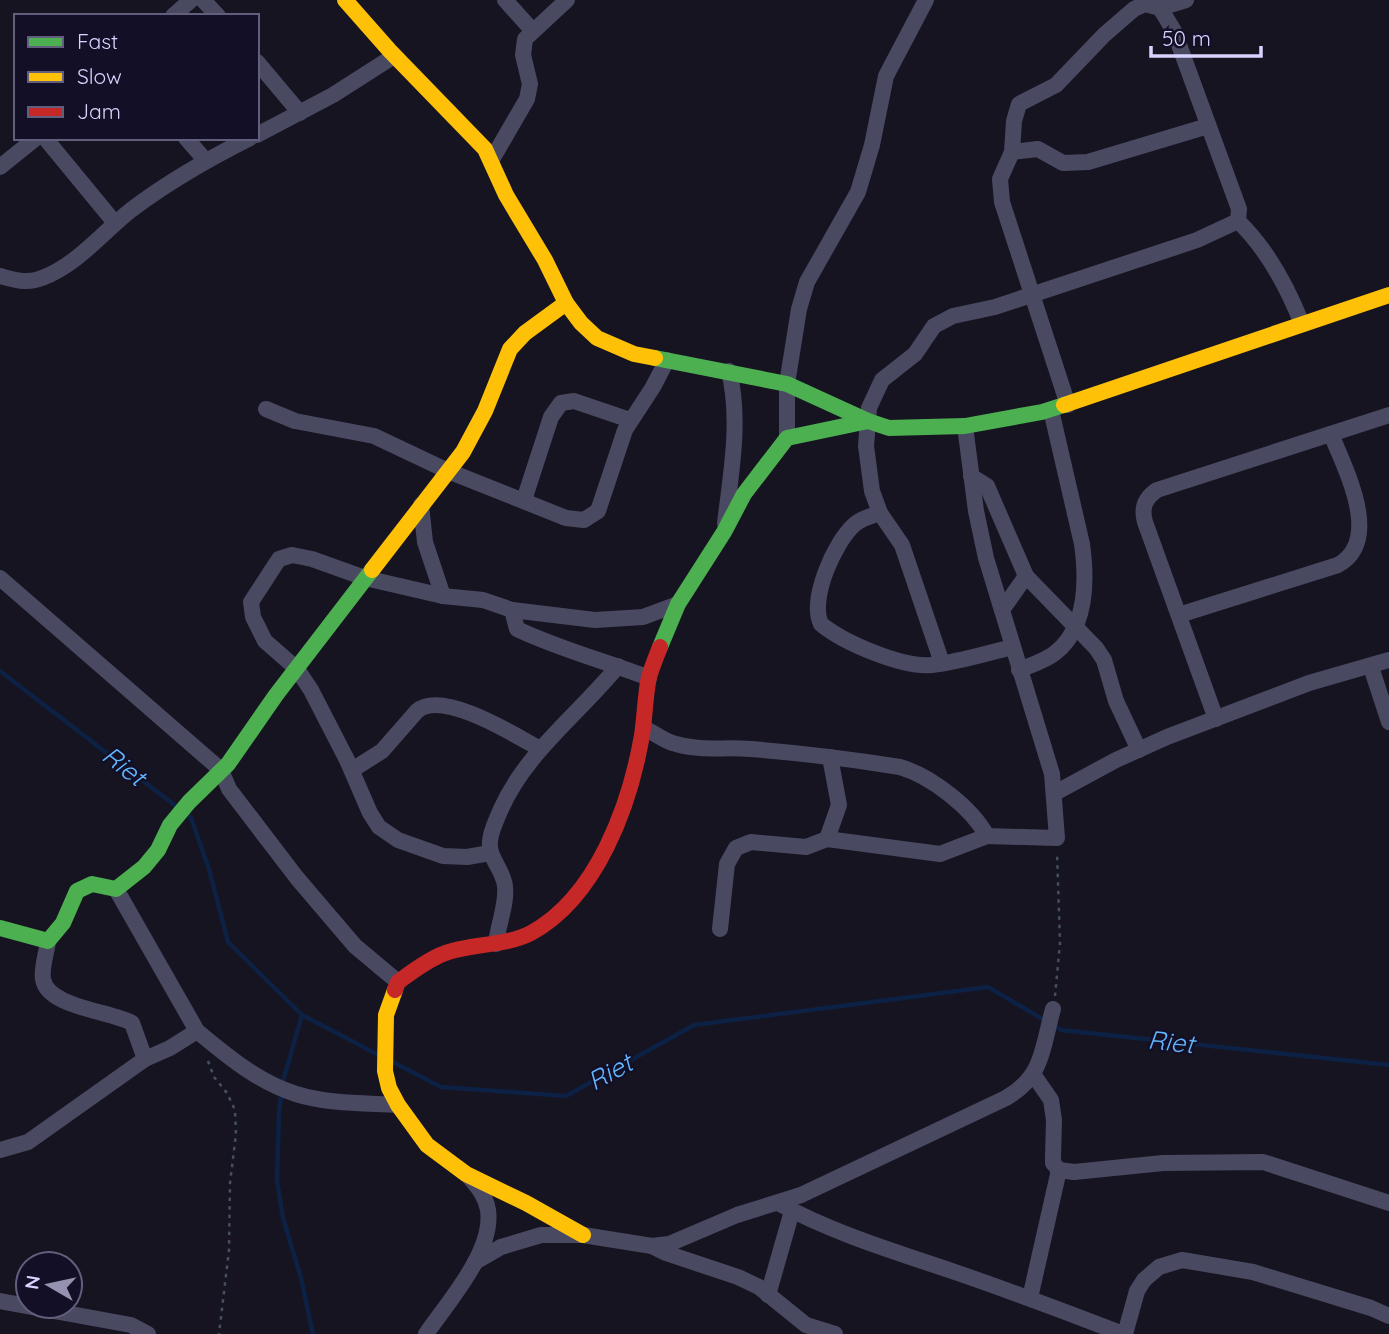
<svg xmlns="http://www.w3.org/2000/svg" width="1389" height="1334" viewBox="0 0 1389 1334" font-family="Quicksand,sans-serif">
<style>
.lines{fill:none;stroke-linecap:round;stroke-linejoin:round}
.stream{stroke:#0d2144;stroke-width:4.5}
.path{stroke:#44505f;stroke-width:2.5;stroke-dasharray:3.5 5;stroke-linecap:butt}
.street{stroke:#4a4962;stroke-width:16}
.fast{stroke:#4caf50;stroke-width:16}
.slow{stroke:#ffc107;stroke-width:16}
.jam{stroke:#c62828;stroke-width:16}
.labels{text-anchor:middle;stroke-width:5;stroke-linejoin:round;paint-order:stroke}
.water-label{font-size:26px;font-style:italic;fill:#62b6ff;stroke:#130f26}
</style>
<rect width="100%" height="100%" fill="#161421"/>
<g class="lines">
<g class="stream">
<polyline points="0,671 177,807"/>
<polyline points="187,814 191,818 209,869 228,942 302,1015 377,1054"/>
<polyline points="302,1015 283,1081 279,1112 277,1181 283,1218 301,1278 313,1334"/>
<polyline points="1053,1025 1061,1030 1389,1065"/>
<polyline points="391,1061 441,1087 566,1096 694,1025 988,987 1046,1021"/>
</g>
<g class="path">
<polyline points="1055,996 1060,943 1057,852"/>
<polyline points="208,1061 214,1077 227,1093 235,1110 236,1134 230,1183 229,1250 219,1334"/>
</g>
<g class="street">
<polyline points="203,0 218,16"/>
<polyline points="505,0 532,30"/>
<polyline points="1160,8 1186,0"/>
<polyline points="173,16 191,0"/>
<polyline points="257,62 300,113"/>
<polyline points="257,135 333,95 394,56"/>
<polyline points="45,138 115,223"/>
<polyline points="186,138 206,161"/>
<polyline points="1012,152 1038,149 1063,163 1088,162 1208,126"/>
<polyline points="491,161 527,99 530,84 523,55 525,39 567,0"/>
<polyline points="0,167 36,138"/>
<path d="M 1238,221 C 1268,250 1287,286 1302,324"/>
<path d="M 0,276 C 13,280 28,284 42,278 C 77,265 102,233 131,210 C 168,182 208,159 250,138"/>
<polyline points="1068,405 1002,202 1000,179 1012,152 1014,121 1019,104 1056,85 1104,35 1134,9 1145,4 1160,8 1174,31 1239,209 1238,221"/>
<polyline points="266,409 295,421 374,436 448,471 566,518 584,520 598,511 625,430 653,387 667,360"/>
<polyline points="787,438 787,384 799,309 807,282 858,192 872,145 886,76 926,0"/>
<polyline points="971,476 987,486 1026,576 1096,648 1104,660 1116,701 1139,750"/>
<polyline points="524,500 551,417 561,403 574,401 630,420"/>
<polyline points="421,505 425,542 443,596"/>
<path d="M 880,513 C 871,516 862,518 855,524 C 835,541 809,599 821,624 C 844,643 903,668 932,665 C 959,662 987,653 1013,647"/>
<path d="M 725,523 C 731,473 741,420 729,371"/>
<polyline points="0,578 221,770 229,789 297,878 355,946 398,982"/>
<polyline points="512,610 595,620 643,617 678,604"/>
<polyline points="1002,610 1026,576"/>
<path d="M 1179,615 L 1338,565 C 1383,540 1345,469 1331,434"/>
<polyline points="942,663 902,545 880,513 872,491 866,446 869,408 882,380 915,354 934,326 953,316 995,307 1197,240 1238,221"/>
<polyline points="1371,667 1389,722"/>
<path d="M 1019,670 C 1031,665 1045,661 1055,653 C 1087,628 1087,580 1082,544 L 1051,410"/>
<path d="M 1216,719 L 1145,522 C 1141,508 1145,498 1157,490 L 1389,415"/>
<path d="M 643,728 C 654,732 665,742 676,744 C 700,751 726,747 751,749 C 801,753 851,759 900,767 C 931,776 972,808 987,836 L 1057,838 L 1052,774 L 986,558 L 976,511 L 965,426"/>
<path d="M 352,770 L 382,751 L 417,711 C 442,689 515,735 540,749"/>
<polyline points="1055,793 1116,760 1167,737 1309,683 1389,660"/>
<polyline points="827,839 839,805 830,757"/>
<path d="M 490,853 L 467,857 L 443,856 L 398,840 L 379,827 L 370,813 L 347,760 L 311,690 L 297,669 L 265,641 L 253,617 L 251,602 L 279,559 L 292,555 L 312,559 L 365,578 L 443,596 L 483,600 L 512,610 L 517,629 C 559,649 605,661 649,678"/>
<polyline points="116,889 197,1031"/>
<polyline points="720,929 727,864 736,848 751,842 806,847 827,839 940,854 987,836"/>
<path d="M 48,941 C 47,952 41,968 43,979 C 47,1007 110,1011 132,1023 L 145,1059"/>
<path d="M 496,944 C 498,924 507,905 505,886 C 503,869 488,858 490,841 C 491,830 496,821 500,811 C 526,752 578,715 618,666"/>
<polyline points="1033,1074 1051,1100 1054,1120 1053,1157 1053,1163 1059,1170 1074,1172 1163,1163 1263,1162 1389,1203"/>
<path d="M 0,1150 L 28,1142 L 145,1059 L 170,1048 L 197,1031 C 227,1056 258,1082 296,1094 C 328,1104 365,1103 398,1105"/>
<path d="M 778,1203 C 833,1233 893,1251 952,1271 C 1010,1291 1066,1312 1123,1334"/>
<polyline points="652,1246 666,1253 738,1277 759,1287 806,1325 835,1334"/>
<path d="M 475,1262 L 501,1247 L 541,1235 L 583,1235 L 652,1246 L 669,1244 L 737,1215 L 801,1195 L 1006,1098 C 1044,1076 1042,1048 1053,1009"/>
<polyline points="768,1295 792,1211"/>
<polyline points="1030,1298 1059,1170"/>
<polyline points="0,1301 131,1325 148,1334"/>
<path d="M 426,1334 C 448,1302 494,1251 488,1210 C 486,1197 478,1187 469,1177"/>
<polyline points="1125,1334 1137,1291 1144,1280 1159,1267 1182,1260 1253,1272 1371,1308 1389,1316"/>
</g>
<g class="fast">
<polyline points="655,358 787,384 868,421 889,428 965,426 1042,412 1064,405"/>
<polyline points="660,647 678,604 724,532 744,494 787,438 868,421"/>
<polyline points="0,928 48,941 63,923 77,891 92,884 116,889 144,867 158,850 170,825 189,802 228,764 276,695 372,570"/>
</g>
<g class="slow">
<polyline points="345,0 390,51 485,149 506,195 545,260 566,303 581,323 597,338 634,354 655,358"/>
<polyline points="1064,405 1389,295"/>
<polyline points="372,570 463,452 485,411 510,349 525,333 566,303"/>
<polyline points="395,990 386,1015 385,1071 389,1088 398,1105 427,1145 466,1174 526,1203 583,1235"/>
</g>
<path class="jam" d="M 395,990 L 398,982 C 412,972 427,960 443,954 C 469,943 504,947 531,933 C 597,897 630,805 642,735 C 645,716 645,696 649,677 C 652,667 656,657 660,647"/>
</g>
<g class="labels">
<g class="water-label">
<text transform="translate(124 766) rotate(38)" y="9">Riet</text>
<text transform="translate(1171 1042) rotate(6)" y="9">Riet</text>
<text transform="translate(610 1072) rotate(-29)" y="9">Riet</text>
</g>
</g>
<rect x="14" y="14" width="245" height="126" fill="#130f26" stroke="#625e7d" stroke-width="2"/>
<rect x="28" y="37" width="35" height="10" fill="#4caf50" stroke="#625e7d" stroke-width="2"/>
<text x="77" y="49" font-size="21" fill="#d9d4ff">Fast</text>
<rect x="28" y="72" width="35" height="10" fill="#ffc107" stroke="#625e7d" stroke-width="2"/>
<text x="77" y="84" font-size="21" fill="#d9d4ff">Slow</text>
<rect x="28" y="107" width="35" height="10" fill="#c62828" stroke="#625e7d" stroke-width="2"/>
<text x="77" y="119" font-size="21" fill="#d9d4ff">Jam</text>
<g transform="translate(49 1285) rotate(279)"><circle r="33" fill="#130f26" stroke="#625e7d" stroke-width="2"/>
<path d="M0-5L12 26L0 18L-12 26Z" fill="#9591b1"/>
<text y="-10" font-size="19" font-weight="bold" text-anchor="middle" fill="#d9d4ff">N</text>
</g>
<path d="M1151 46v10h110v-10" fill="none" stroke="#d9d4ff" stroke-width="3.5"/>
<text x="1162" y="46" font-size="21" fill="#d9d4ff" stroke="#130f26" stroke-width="5" paint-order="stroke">50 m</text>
</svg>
